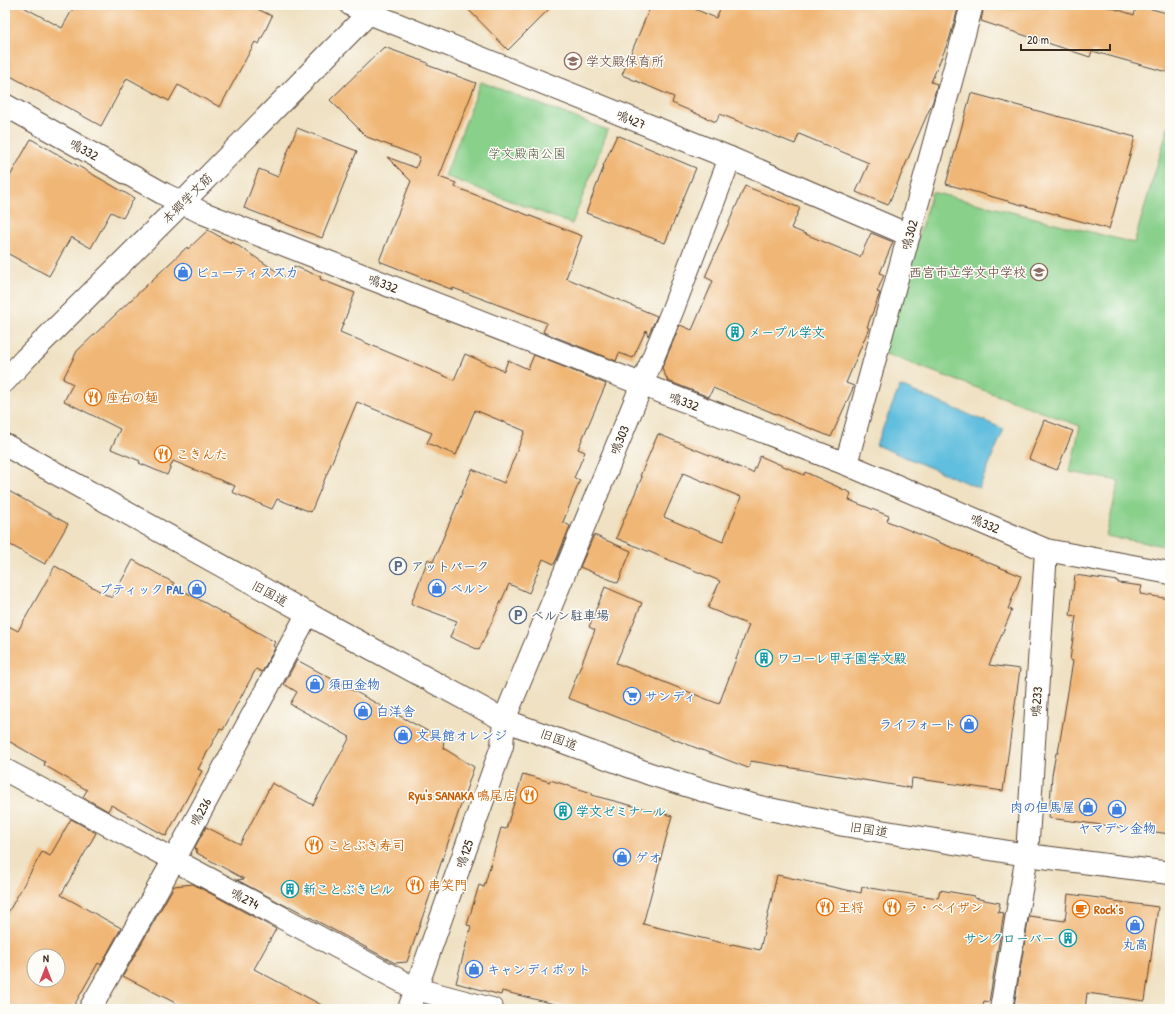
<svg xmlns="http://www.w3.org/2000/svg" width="1175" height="1014" viewBox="0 0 1175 1014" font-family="'Patrick Hand','Klee One',sans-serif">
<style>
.green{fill:#89d08b;stroke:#627d54}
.water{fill:#60bede;stroke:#4e747e}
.building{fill:#f0b675;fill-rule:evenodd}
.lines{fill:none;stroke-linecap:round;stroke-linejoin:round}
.minor-casing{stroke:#564537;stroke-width:24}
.tertiary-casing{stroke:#564537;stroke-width:24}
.minor{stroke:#fff;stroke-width:22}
.tertiary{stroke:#fff;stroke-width:22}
.labels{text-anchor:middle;stroke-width:3;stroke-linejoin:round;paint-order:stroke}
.education-label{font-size:13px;font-weight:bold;fill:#785e54;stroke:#fdfcf7;text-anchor:start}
.street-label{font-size:13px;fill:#3b2a1e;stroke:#fdfcf7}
.park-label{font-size:13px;fill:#525c3f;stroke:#fdfcf7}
.shop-label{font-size:13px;font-weight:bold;fill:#366cbe;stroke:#fdfcf7;text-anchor:start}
.culture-label{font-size:13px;font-weight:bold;fill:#0d838f;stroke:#fdfcf7;text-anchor:start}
.food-label{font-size:13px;font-weight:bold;fill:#c56008;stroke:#fdfcf7;text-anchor:start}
.service-label{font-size:13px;font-weight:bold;fill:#4e5e75;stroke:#fdfcf7;text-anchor:start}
</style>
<rect width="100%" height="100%" fill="#fdfcf7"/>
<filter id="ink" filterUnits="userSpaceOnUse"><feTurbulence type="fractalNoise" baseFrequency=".025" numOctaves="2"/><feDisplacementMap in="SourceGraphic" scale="8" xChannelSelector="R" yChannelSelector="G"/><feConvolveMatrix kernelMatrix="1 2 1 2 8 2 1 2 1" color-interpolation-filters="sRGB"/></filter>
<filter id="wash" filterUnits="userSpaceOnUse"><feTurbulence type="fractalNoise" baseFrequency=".012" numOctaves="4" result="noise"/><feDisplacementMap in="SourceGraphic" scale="16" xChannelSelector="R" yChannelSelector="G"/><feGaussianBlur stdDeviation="0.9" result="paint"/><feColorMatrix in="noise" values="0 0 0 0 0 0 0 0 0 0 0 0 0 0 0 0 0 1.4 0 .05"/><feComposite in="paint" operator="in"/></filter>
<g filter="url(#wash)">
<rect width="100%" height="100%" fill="#efe1c2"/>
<g class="green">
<polygon points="481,82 608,130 572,224 445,176"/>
<polygon points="1170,121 1170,547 1106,536 1119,481 1070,472 1080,426 883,353 932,192 1134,243"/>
</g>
<polygon class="water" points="900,386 1004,429 979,488 876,445"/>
<g id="blocks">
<g class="building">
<polygon points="5,5 20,5 62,28 75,5 249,5 272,16 259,44 255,42 220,107 178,85 169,101 127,78 101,126 5,73"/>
<polygon points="464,5 553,5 508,50"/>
<polygon points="651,5 685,5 716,18 722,5 959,5 949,40 931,82 937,84 933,101 888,205 856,192 869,163 799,134 795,144 720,114 716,122 672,103 674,97 622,75"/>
<polygon points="984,5 1103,5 1134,15 1137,5 1170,14 1170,73 1092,51 1090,57 981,21"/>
<polygon points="384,47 428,63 427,65 476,83 439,177 456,183 455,187 582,236 566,278 657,316 648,336 646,330 633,358 619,353 616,361 543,332 547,323 453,288 453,290 379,261 411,181 387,157 416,168 420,157 367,137 330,100"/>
<polygon points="971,93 1135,137 1109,229 946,184"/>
<polygon points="297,128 357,151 322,238 244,208 259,169 278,177"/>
<polygon points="617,135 696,168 665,243 586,213 604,166 603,166"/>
<polygon points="31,139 134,198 123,218 111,212 91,248 71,237 49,276 5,252 5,185"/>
<polygon points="745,186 800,208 791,228 860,257 871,233 893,242 880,273 884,275 877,292 880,293 867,327 869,328 846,383 854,386 831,437 713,388 709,397 668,381 662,368 680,325 692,330 713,281 705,277"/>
<polygon points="208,230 231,243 231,241 288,279 294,266 321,277 320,279 355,293 340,332 454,380 465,354 504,371 508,360 528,369 534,355 606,384 578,449 585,452 574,478 580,480 563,522 570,526 557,558 554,564 543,559 529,593 509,584 479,650 450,637 457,621 411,604 428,559 433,562 472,469 504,483 525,431 475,410 456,455 427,443 432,433 357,402 311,512 277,499 272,509 232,492 235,486 173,461 167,475 139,463 140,461 111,449 120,429 64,401 73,384 63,379 77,351 187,247 188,249"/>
<polygon points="1044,420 1073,431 1057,470 1029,459"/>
<path d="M 658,434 L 753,473 L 760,456 L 804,475 L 805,472 L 851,493 L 849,500 L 889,516 L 887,521 L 1021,576 L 1008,609 L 1012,610 L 989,665 L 1020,669 L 1003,791 L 912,778 L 911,788 L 751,761 L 748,768 L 568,698 L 595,630 L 589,627 L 605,587 L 642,603 L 616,663 L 719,704 L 749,625 L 708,608 L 720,581 L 616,538 L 642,477 L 640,476 ZM 683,473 L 741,497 L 723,542 L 664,517 Z"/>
<polygon points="5,489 68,524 45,564 5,542"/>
<polygon points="594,535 631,551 618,583 580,567"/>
<polygon points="133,560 174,583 173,585 275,642 273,646 275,648 262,672 256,669 223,730 220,729 198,769 202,771 166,836 111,805 108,811 83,797 87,790 44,765 45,762 5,739 5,624 18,631 55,566 112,598"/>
<polygon points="1075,575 1118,581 1118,583 1142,586 1140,594 1170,599 1170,834 1049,818 1052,775 1056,753 1058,753 1073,661 1070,660 1076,616 1070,615"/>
<polygon points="297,660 444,740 443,748 474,767 407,962 395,963 289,906 288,907 237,880 244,879 197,853 195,847 206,827 240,844 272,783 313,805 350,737 290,704 297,692 284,684"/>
<polygon points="523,774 550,782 550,780 592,793 591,795 672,816 643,924 731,945 732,944 760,950 777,875 861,893 862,887 938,898 940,890 974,896 974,898 1000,903 998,912 1004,913 989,1002 984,1001 982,1009 574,1009 502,991 501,995 456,983 471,926 467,925 479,885 484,887 501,828 506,829"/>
<path d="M 71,819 L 96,833 L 61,895 L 121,928 L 101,965 L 98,963 L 72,1009 L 5,1009 L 5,918 L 42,852 L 50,856 ZM 34,956 L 58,956 L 58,980 L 34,980 Z"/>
<polygon points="193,884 276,929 254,969 329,1009 187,1009 123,976 174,886"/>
<polygon points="1068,894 1107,899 1107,900 1158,907 1145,1001 1087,993 1085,1009 1035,1009 1014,1006 1029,916 1065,921"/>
</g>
</g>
</g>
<g filter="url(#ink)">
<use href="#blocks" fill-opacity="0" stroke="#564537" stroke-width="1"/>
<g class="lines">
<defs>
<g id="minor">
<polyline points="351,5 369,13 730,158 909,235"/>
<polyline points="5,105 164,194 203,213 846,464 1046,550 1170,573"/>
<polyline points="846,464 972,5"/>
<polyline points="5,770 416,989 492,1009"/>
<polyline points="90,1009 174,860 308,613"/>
<polyline points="409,1009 502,746 504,720 673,309 730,158"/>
<polyline points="1001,1009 1027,855 1046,550"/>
</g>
<g id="tertiary">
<polyline points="5,381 25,359 182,203 369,13"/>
<polyline points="5,445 339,631 504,720 650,774 721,796 760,807 844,825 1027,855 1170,873"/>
</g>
</defs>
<use href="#minor" class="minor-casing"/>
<use href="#tertiary" class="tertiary-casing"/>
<use href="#minor" class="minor"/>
<use href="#tertiary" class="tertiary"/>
</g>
</g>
<defs>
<symbol id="school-ring" viewBox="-11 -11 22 22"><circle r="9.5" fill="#fdfcf7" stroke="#8d6e63" stroke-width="1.5"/><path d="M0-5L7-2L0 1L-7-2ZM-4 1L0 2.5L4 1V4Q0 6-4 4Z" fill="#8d6e63"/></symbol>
<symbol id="shop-ring" viewBox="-11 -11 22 22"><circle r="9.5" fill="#fdfcf7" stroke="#3f7fe0" stroke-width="1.5"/><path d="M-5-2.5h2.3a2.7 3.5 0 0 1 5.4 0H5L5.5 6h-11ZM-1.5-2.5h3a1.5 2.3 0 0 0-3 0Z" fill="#3f7fe0"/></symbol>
<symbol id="building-ring" viewBox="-11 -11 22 22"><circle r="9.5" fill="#fdfcf7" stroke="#0f9aa8" stroke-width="1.5"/><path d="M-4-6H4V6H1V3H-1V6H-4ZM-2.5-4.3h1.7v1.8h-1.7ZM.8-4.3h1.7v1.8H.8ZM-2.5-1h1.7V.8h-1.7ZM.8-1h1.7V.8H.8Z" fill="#0f9aa8"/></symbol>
<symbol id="restaurant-ring" viewBox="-11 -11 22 22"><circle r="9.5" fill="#fdfcf7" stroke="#e8710a" stroke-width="1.5"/><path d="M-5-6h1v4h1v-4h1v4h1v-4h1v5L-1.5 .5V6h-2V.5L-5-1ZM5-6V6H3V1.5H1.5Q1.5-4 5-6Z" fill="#e8710a"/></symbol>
<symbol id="parking-ring" viewBox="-11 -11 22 22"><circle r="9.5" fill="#fdfcf7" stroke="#5c6f8a" stroke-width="1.5"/><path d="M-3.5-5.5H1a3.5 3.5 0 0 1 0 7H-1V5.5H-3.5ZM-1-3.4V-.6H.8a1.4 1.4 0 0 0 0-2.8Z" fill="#5c6f8a"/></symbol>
<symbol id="supermarket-ring" viewBox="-11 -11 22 22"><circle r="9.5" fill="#fdfcf7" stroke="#3f7fe0" stroke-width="1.5"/><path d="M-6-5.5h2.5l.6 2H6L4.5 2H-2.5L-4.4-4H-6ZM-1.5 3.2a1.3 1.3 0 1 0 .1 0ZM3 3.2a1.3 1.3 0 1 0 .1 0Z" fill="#3f7fe0"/></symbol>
<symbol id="cafe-ring" viewBox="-11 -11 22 22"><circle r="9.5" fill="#fdfcf7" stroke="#e8710a" stroke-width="1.5"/><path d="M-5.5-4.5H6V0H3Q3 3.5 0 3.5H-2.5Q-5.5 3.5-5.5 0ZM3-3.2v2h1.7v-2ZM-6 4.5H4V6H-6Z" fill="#e8710a"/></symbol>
</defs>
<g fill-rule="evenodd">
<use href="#school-ring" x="563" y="51" width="20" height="20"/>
<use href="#shop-ring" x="173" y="262" width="20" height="20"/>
<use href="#school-ring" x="1029" y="262" width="20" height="20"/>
<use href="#building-ring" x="725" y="322" width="20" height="20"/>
<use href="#restaurant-ring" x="83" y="387" width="20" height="20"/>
<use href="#restaurant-ring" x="153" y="444" width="20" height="20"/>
<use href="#parking-ring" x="388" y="556" width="20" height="20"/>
<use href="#shop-ring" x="427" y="578" width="20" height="20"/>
<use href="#shop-ring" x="187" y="579" width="20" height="20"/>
<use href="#parking-ring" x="508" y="605" width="20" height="20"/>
<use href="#building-ring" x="754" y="648" width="20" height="20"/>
<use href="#shop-ring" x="305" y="674" width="20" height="20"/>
<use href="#supermarket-ring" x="622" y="686" width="20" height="20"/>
<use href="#shop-ring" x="353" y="701" width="20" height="20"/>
<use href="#shop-ring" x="959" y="714" width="20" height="20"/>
<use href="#shop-ring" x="393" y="725" width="20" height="20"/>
<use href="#restaurant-ring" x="519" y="785" width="20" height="20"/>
<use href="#shop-ring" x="1078" y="797" width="20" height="20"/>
<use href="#shop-ring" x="1107" y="799" width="20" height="20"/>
<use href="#building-ring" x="553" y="801" width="20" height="20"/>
<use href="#restaurant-ring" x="304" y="835" width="20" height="20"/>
<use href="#shop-ring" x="612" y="847" width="20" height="20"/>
<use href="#restaurant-ring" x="405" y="875" width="20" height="20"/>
<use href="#building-ring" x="280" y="879" width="20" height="20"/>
<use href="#restaurant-ring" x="815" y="897" width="20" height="20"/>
<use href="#restaurant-ring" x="882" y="897" width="20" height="20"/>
<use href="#cafe-ring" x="1071" y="899" width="20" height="20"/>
<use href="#shop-ring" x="1125" y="915" width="20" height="20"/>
<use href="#building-ring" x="1058" y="928" width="20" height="20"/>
<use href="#shop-ring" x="464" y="959" width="20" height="20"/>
</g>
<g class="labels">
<g class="education-label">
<text x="586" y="66">学文殿保育所</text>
<text x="1026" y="277" text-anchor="end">西宮市立学文中学校</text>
</g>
<g class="street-label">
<text transform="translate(631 119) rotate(22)" y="5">鳴427</text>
<text transform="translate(84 149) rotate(29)" y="5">鳴332</text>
<text transform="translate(187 198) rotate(-45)" y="5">本郷学文筋</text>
<text transform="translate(909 235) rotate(-75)" y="5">鳴302</text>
<text transform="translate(383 283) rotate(21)" y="5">鳴332</text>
<text transform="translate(684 401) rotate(21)" y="5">鳴332</text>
<text transform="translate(619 440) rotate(-68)" y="5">鳴303</text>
<text transform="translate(985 523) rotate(23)" y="5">鳴332</text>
<text transform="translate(270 593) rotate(29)" y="5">旧国道</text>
<text transform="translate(1036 702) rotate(-86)" y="5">鳴233</text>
<text transform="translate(559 739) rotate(20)" y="5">旧国道</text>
<text transform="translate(200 812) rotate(-61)" y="5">鳴236</text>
<text transform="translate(869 829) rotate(9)" y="5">旧国道</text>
<text transform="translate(464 854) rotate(-70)" y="5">鳴125</text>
<text transform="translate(245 898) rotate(28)" y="5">鳴274</text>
</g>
<g class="park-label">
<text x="527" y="158">学文殿南公園</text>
</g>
<g class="shop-label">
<text x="196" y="277">ビューティスズカ</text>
<text x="450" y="593">ベルン</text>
<text x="184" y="594" text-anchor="end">ブティック PAL</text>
<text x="328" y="689">須田金物</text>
<text x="645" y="701">サンディ</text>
<text x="376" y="716">白洋舎</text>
<text x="956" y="729" text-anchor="end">ライフォート</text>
<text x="416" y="740">文具館オレンジ</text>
<text x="1075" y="812" text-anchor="end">肉の但馬屋</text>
<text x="1117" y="833" text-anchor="middle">ヤマデン金物</text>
<text x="635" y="862">ゲオ</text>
<text x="1135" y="949" text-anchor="middle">丸高</text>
<text x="487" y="974">キャンディポット</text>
</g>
<g class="culture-label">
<text x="748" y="337">メープル学文</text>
<text x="777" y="663">ワコーレ甲子園学文殿</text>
<text x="576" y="816">学文ゼミナール</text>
<text x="303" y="894">新ことぶきビル</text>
<text x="1055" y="943" text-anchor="end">サンクローバー</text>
</g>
<g class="food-label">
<text x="106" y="402">座右の麺</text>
<text x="176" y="459">こきんた</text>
<text x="516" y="800" text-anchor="end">Ryu's SANAKA 鳴尾店</text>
<text x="327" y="850">ことぶき寿司</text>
<text x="428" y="890">串笑門</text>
<text x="838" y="912">王将</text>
<text x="905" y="912">ラ・ペイザン</text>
<text x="1094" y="914">Rock’s</text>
</g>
<g class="service-label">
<text x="411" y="571">アットパーク</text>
<text x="531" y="620">ベルン駐車場</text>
</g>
</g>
<rect width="1175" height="1014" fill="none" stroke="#fdfcf7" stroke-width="20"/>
<g transform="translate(46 968)"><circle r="19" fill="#fdfcf7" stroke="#afa8a0"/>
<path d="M0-3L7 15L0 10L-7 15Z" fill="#d1495b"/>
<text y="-6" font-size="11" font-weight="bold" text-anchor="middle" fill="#3b2a1e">N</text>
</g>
<path d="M1021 44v6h89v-6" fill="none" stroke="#3b2a1e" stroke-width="2"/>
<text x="1027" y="44" font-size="12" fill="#3b2a1e" stroke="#fdfcf7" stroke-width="3" paint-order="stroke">20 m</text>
</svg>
